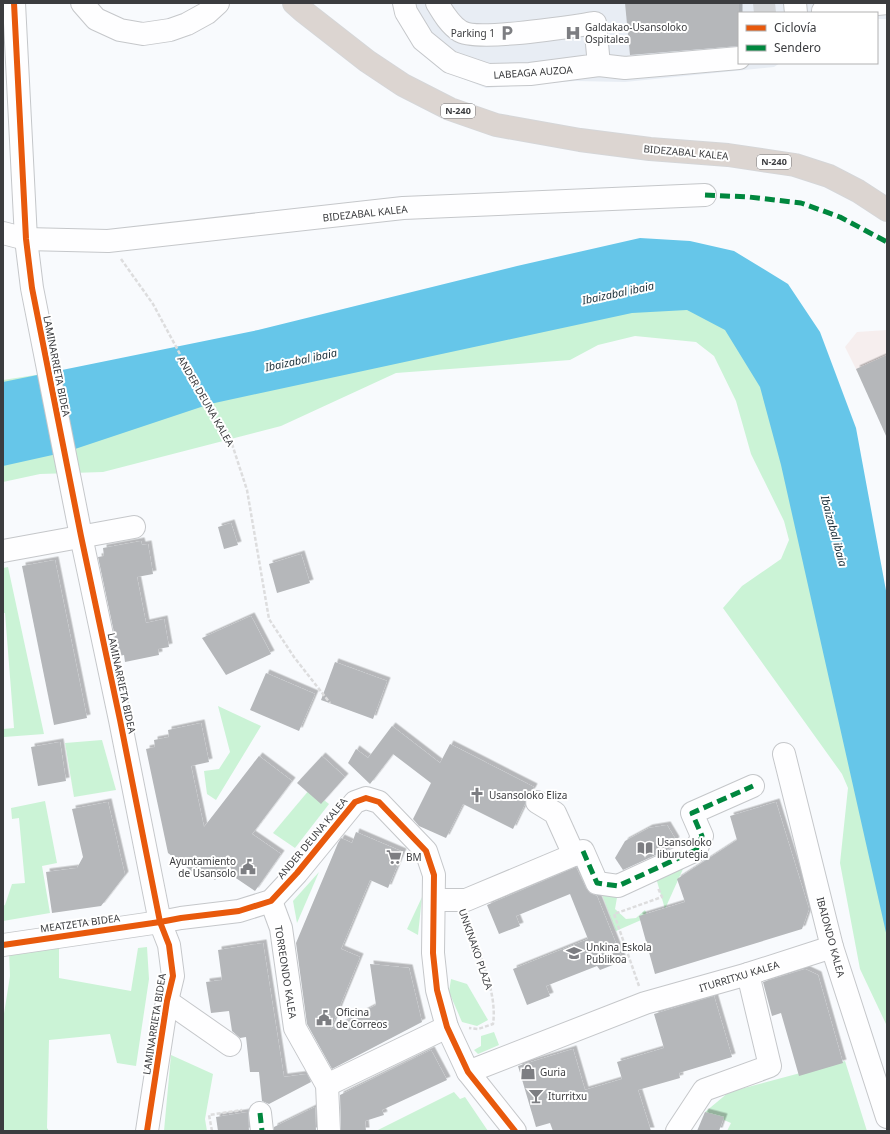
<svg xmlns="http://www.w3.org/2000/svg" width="890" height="1134" viewBox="0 0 890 1134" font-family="'Noto Sans',sans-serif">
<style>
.built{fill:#e8edf4}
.industrial{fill:#f6eeee}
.green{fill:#cbf3d6}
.water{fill:#66c6e9}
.building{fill:#b5b7ba;filter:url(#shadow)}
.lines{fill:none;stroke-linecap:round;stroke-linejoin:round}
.minor-tunnel{stroke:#d2d4d7;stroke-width:22;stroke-dasharray:22 11;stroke-linecap:butt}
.minor-casing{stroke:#c5c7ca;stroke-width:24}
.highway-casing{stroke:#d5d6d8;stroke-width:24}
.path{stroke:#ddddde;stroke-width:2.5;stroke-dasharray:4 2;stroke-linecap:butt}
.minor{stroke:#fefeff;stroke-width:22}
.highway{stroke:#dcd5d1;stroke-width:22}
.quiet{stroke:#00873e;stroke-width:5;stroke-dasharray:10 5;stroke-linecap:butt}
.cycleway-casing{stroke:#fff;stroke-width:8}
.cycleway{stroke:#e8590c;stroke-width:6}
.labels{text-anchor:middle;stroke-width:4;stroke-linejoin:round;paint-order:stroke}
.shield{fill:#fff;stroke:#767679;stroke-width:1}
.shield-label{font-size:9px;font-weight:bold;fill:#3b3c3f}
.poi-label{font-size:10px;fill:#3b3c3f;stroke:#fff;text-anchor:start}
.street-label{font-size:10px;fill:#3b3c3f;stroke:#fff}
.water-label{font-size:11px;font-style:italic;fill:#192e38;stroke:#fff}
</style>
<defs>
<filter id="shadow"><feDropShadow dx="3.5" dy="-3.5" stdDeviation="0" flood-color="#0004"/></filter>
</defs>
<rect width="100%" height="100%" fill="#f8fafd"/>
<polygon class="built" points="393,3 887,3 887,19 877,19 877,13 739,13 739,63 780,63 774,67 625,82 575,81 486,88 441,70 414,48"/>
<polygon class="industrial" points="887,330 887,431 845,347 857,332"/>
<g class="green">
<polygon points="723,256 887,790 887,1032 886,1024 860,969 840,863 848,788 842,774 723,608 742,586 781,559 789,540 784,521 751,454 736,401 714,356 696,342 635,336 598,345 570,360 396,373 281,426 103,472 40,474 3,482 3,380 340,328"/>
<polygon points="8,567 44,734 4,737 3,729 14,728 5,613 3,613 3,568"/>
<polygon points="218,706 261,726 216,800 207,794 204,771 219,769 230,752"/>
<polygon points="102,740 116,790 74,797 65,743"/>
<polygon points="310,789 329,804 295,848 273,833"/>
<polygon points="45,801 57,863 42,866 50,913 3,921 3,906 5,905 12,884 25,883 19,818 12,819 11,808"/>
<polygon points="687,860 665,909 654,871"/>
<polygon points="319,872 297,923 293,901"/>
<polygon points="601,892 618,892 615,909 626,919 636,918 645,910 648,917 616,931"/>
<polygon points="422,897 418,935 407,929"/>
<polygon points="59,945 59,978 131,991 138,948 147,947 149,979 136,1066 117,1063 110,1034 49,1040 47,1128 49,1131 3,1131 3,1020 10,976 9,951"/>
<polygon points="451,979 467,984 488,1020 477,1026 462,1022 449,992"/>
<polygon points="494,1032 499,1045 478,1054 474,1050 481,1046 481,1036"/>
<polygon points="171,1055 213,1074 205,1119 207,1131 164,1131"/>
<polygon points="845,1061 867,1131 727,1131 731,1123 705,1112 729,1092"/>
<polygon points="454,1092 460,1099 465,1097 488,1131 376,1131"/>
</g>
<polygon class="water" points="640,238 690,241 734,251 788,284 820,332 856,428 887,596 887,937 781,465 760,387 725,330 687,310 632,313 210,404 66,452 3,466 3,382 258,330 517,266"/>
<g class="building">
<polygon points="625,3 739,3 739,46 630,55"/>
<polygon points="887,355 887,438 856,369"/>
<polygon points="231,523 238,545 224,549 218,527"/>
<polygon points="141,541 142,545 148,544 153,574 137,577 146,623 164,619 169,647 158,649 159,655 125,662 124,655 119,656 98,557 104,556 103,548"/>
<polygon points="301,554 310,583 277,593 269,564"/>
<polygon points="55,560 87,718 54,725 22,566"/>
<polygon points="251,616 271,654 226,675 202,638"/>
<polygon points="335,662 387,681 373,719 321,700"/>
<polygon points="266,673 315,694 299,731 250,710"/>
<polygon points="201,723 209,762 191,766 204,827 259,756 292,781 252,834 281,854 255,891 224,870 215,880 204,872 199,877 168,853 146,749 155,747 154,740 169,737 168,730"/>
<polygon points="392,726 440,763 450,744 534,787 532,791 526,796 525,804 513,829 463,804 446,838 419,826 413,819 431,783 393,754 370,784 348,763 356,749 368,758"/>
<polygon points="60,742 66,781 38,786 31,747"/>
<polygon points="322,756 345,777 321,804 297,783"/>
<polygon points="108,802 125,875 101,906 52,913 46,872 77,868 83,857 72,809"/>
<polygon points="776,802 809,909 802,929 655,974 639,916 685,902 677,879 737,840 730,816"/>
<polygon points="667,825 676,840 671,848 623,870 615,858 625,841 649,828"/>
<polygon points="356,832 403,852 388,888 370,880 341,949 360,957 330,1030 376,1005 370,964 409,968 422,1022 332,1069 307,1024 296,943 338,843 341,838 352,843"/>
<polygon points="576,867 586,888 590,893 597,896 623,961 600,970 597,966 546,986 550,996 527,1005 513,969 588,939 570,894 516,916 520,926 499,934 487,905"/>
<polygon points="263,943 284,1077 307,1074 311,1082 269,1104 262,1101 259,1072 250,1072 246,1037 240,1038 232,1031 229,1011 211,1013 206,982 222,980 218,950"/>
<polygon points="805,969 818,975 843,1063 799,1076 781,1013 772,1016 763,982"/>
<polygon points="714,996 732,1057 679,1073 680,1078 638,1090 651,1131 553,1131 550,1123 536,1127 518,1066 573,1049 585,1090 622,1079 617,1062 664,1048 654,1014"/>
<polygon points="431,1050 447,1080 382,1110 384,1115 365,1121 366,1131 341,1131 340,1095"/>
<polygon points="315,1107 316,1131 274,1131 274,1127"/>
<polygon points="248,1112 249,1131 218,1131 216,1117"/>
<polygon points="705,1112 724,1117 719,1131 697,1131"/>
</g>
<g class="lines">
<polyline class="minor-tunnel" points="764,3 765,13"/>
<defs>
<g id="minor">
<polyline points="14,3 26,239 32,288 81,536 120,720 160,922 169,945 173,976 167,1001 147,1131"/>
<polyline points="82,3 96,19 120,30 143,34 170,30 187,24 207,13 218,3"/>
<path d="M 404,3 L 406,12 L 423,40 L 450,62 L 488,75 L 530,74 L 599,65 L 595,23 C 573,26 476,42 460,31 C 450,25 443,13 437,3"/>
<polyline points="795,3 796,13"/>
<polyline points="823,11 848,7 887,3"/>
<polyline points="599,65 625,68 739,58"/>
<polyline points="3,233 26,239 108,241 403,208 705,195"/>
<polyline points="3,551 134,527"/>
<polyline points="784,754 832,947 887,1117"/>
<polyline points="537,802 555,813 574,855"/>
<polyline points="434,900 466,900 583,851 597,883 618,886 696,850 702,836 692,813 753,786"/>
<polyline points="271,901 281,928 295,1028 327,1085 329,1131"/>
<polyline points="3,945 160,922 181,918 239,911 271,901 297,873 355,802 366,798 379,802 426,851 434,875 433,953 437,990 447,1027 468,1072 515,1131"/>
<polyline points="167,1001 230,1045"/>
<polyline points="468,1072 645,1003 748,974 832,947"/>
<polyline points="327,1085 447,1027"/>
<polyline points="260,1113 262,1131"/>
<polyline points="677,1131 704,1090 770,1066 748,974"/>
</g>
<polyline id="highway" points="294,3 303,11 367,61 403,85 450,109 496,125 580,140 650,149 728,155 795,165 829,176 858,191 887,210"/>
</defs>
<use href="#minor" class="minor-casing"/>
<use href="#highway" class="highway-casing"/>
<g class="path">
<polyline points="121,259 153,304 209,408 232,444 247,490 269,619 294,657 330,703"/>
<path d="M 466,919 C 477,949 498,992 493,1024 L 478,1029 L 469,1028"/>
<polyline points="639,986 614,914 662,897 658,888"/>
<polyline points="212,1131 209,1115 242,1110"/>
</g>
<use href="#minor" class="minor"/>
<use href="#highway" class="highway"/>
<g class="quiet">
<polyline points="705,195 749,197 801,203 840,217 887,242"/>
<polyline points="583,851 597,883 618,886 696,850 702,836 692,813 753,786"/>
<polyline points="260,1113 262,1131"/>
</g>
<defs>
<g id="cycleway">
<polyline points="14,3 26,239 32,288 81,536 120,720 160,922 169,945 173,976 167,1001 147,1131"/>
<polyline points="3,945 160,922 181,918 239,911 271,901 297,873 355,802 366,798 379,802 426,851 434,875 433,953 437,990 447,1027 468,1072 515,1131"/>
</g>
</defs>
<use href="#cycleway" class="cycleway-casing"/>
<use href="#cycleway" class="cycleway"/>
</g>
<defs>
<symbol id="parking-bare" viewBox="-9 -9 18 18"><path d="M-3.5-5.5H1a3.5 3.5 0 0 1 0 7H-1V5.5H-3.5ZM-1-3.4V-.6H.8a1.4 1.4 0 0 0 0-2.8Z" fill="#7d7e82" stroke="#fff" stroke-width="2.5" paint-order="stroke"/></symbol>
<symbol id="hospital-bare" viewBox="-9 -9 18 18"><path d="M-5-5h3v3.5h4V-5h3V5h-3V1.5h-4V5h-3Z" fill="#7d7e82" stroke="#fff" stroke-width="2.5" paint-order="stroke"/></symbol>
<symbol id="church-bare" viewBox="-9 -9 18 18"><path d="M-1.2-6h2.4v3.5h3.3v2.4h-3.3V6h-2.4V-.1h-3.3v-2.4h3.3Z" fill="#7d7e82" stroke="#fff" stroke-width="2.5" paint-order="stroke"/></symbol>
<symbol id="library-bare" viewBox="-9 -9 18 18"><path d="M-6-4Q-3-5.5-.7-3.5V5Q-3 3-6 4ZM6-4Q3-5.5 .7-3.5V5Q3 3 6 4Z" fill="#7d7e82" stroke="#fff" stroke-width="2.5" paint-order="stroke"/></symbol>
<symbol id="supermarket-bare" viewBox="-9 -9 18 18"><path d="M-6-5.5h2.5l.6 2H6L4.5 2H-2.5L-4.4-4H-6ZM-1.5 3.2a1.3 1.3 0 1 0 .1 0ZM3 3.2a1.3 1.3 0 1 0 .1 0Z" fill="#7d7e82" stroke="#fff" stroke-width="2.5" paint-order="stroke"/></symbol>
<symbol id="civic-bare" viewBox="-9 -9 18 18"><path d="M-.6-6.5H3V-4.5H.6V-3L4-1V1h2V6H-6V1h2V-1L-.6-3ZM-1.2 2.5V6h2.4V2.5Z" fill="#7d7e82" stroke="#fff" stroke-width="2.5" paint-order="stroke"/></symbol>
<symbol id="school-bare" viewBox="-9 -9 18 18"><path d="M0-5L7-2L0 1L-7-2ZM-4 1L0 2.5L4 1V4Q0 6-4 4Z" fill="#7d7e82" stroke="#fff" stroke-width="2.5" paint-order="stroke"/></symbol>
<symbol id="shop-bare" viewBox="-9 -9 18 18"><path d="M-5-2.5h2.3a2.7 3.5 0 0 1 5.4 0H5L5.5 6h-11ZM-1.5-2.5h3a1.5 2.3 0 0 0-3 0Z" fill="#7d7e82" stroke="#fff" stroke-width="2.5" paint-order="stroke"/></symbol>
<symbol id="bar-bare" viewBox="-9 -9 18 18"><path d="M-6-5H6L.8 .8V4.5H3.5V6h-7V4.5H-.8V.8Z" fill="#7d7e82" stroke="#fff" stroke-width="2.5" paint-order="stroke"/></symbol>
</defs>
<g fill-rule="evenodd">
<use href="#parking-bare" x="496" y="22" width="22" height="22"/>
<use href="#hospital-bare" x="562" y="22" width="22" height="22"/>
<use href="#church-bare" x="466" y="784" width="22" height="22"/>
<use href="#library-bare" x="634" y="837" width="22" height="22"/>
<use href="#supermarket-bare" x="383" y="846" width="22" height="22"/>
<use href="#civic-bare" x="237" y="856" width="22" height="22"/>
<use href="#school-bare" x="563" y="942" width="22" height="22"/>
<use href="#civic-bare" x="313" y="1007" width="22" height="22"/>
<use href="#shop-bare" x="517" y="1061" width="22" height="22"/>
<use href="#bar-bare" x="525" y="1085" width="22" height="22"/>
</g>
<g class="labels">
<g class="shield">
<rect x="441" y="104" width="34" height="14" rx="3"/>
<rect x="757" y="155" width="34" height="14" rx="3"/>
</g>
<g class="shield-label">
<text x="458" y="114">N-240</text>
<text x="774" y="165">N-240</text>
</g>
<g class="poi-label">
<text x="585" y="31">Galdakao-Usansoloko<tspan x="585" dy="12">Ospitalea</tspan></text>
<text x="495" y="37" text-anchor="end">Parking 1</text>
<text x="489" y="799">Usansoloko Eliza</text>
<text x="657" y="846">Usansoloko<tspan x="657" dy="12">liburutegia</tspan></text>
<text x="406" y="861">BM</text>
<text x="236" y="865" text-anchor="end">Ayuntamiento<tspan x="236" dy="12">de Usansolo</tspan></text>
<text x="586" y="951">Unkina Eskola<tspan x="586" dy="12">Publikoa</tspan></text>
<text x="336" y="1016">Oficina<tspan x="336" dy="12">de Correos</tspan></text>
<text x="540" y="1076">Guria</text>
<text x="548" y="1100">Iturritxu</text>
</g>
<g class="street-label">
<text transform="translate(533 72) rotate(-4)" y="4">LABEAGA AUZOA</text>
<text transform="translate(686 152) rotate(5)" y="4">BIDEZABAL KALEA</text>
<text transform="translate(365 213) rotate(-6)" y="4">BIDEZABAL KALEA</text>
<text transform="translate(57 366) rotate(79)" y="4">LAMINARRIETA BIDEA</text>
<text transform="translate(206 401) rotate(60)" y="4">ANDER DEUNA KALEA</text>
<text transform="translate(122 683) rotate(78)" y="4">LAMINARRIETA BIDEA</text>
<text transform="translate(312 838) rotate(-50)" y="4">ANDER DEUNA KALEA</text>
<text transform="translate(80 923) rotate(-8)" y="4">MEATZETA BIDEA</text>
<text transform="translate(831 937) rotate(75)" y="4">IBAIONDO KALEA</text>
<text transform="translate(476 949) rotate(71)" y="4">UNKINAKO PLAZA</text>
<text transform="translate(286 972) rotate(81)" y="4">TORREONDO KALEA</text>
<text transform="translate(739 976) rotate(-17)" y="4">ITURRITXU KALEA</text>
<text transform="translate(154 1024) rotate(-81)" y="4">LAMINARRIETA BIDEA</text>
</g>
<g class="water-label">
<text transform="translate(618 293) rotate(-12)" y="4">Ibaizabal ibaia</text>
<text transform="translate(301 360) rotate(-12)" y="4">Ibaizabal ibaia</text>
<text transform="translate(834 531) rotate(75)" y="4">Ibaizabal ibaia</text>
</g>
</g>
<rect width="890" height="1134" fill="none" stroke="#3b3c3f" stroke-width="8"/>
<rect x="738" y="12" width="140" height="52" fill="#ffffff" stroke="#b1b1b2"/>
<rect x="746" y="25" width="20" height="6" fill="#e8590c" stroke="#b1b1b2"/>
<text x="774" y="32" font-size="12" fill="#3b3c3f">Ciclovía</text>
<rect x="746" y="45" width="20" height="6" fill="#00873e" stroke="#b1b1b2"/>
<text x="774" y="52" font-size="12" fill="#3b3c3f">Sendero</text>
</svg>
